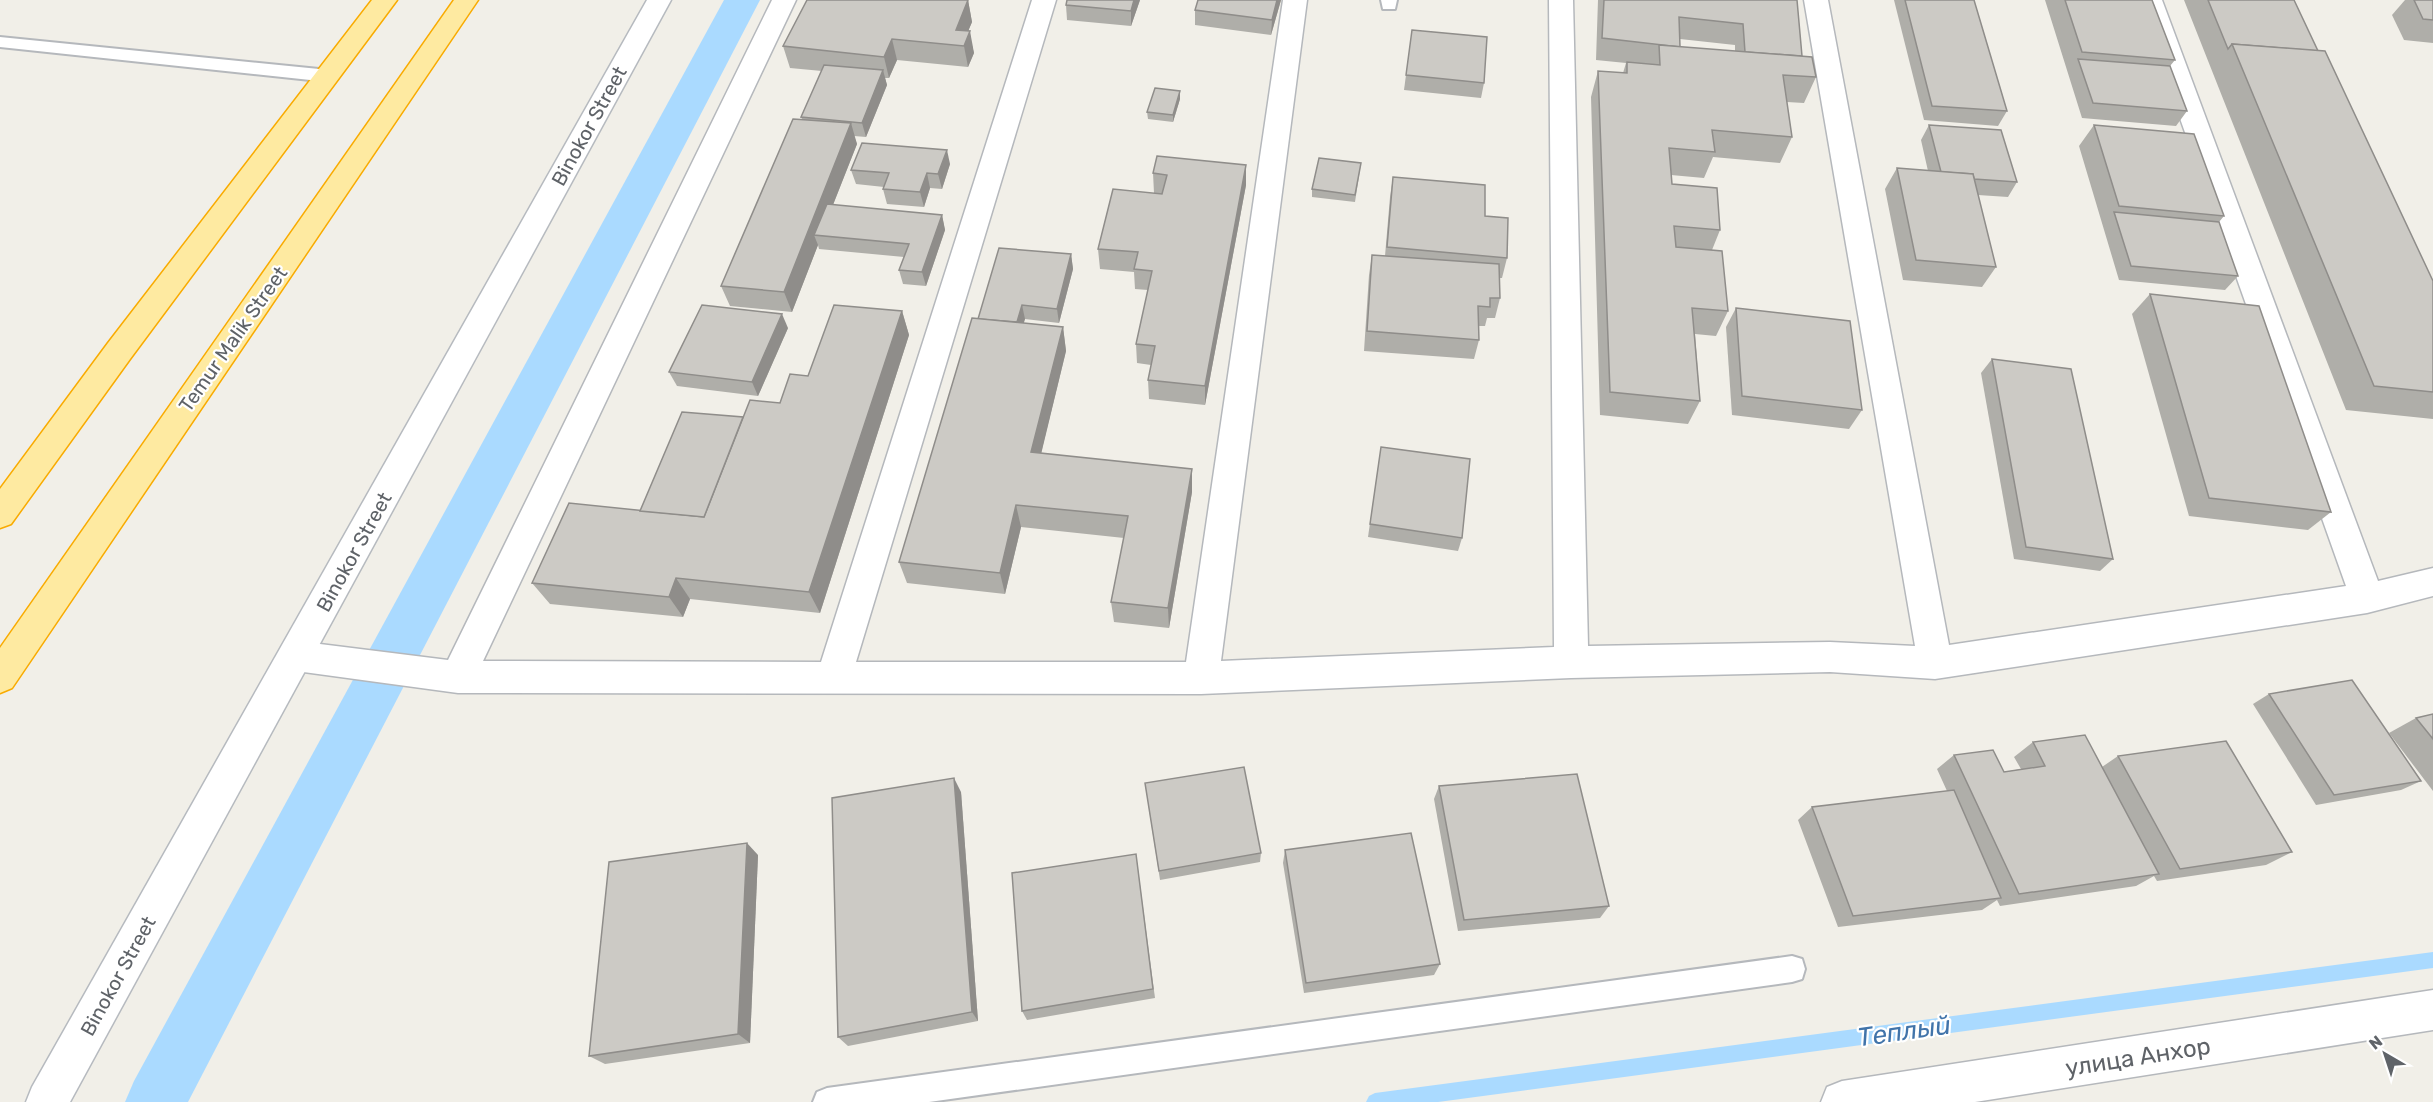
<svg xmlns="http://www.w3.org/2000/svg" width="2433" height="1102" viewBox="0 0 2433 1102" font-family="Rubik,sans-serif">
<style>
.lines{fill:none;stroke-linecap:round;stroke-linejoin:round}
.stream{fill:#aadaff;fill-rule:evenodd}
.canal{fill:#aadaff;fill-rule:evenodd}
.service-casing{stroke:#b5b8bc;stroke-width:4}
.minor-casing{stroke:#b5b8bc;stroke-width:3}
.secondary-casing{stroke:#b6babf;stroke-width:3}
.trunk-casing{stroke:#f9ab00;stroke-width:3}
.service{fill:#fff;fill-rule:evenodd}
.minor{fill:#fff;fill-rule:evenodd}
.secondary{fill:#fff;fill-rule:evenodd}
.trunk{fill:#feeaa1;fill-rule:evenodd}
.wall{fill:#afaea9;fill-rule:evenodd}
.shaded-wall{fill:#8f8d8a}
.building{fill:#cccac5;stroke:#8f8d8a;stroke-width:1.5}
.labels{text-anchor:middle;stroke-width:4.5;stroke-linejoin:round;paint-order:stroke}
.street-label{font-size:20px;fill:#5f6368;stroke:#fff}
.near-street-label{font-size:24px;fill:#5f6368;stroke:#fff}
.near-water-label{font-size:26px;font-style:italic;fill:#4174aa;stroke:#fff}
</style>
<rect width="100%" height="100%" fill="#f1efe8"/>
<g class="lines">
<polygon class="stream" points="2433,952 2433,968 1438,1102 1366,1102 1369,1096 1375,1093"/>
<polygon class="canal" points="724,0 760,0 188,1102 125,1102 134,1081"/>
<defs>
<g id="service">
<polygon points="1381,0 1397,0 1395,9 1383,9"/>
<polygon points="0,37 329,70 335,72 338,76 335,80 329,82 0,47"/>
<polygon points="1792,956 1802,959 1805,969 1802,979 1792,982 929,1102 813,1102 817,1092 827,1088"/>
</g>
<g id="minor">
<polygon points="772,0 796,0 483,661 821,662 1032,0 1056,0 856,662 1186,662 1283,0 1307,0 1221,661 1554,647 1549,0 1573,0 1588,646 1830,642 1915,646 1804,0 1828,0 1949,645 2346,586 2138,0 2162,0 2378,581 2433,568 2433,596 2367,613 1935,679 1830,672 1571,678 1201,694 458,693 296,671 284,667 279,656 284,645 296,641 448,660"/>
<polygon points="2433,990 2433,1030 1975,1102 1821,1102 1827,1087 1842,1081"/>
</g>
<polygon id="secondary" points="647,0 671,0 70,1102 26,1102 32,1087"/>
<g id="trunk">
<polygon points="372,0 397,0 130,359 11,524 0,528 0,489 108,343"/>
<polygon points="454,0 478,0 12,688 0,693 0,648"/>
</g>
</defs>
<use href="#service" class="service-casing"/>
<use href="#minor" class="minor-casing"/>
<use href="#secondary" class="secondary-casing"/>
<use href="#trunk" class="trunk-casing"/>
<use href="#service" class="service"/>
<use href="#minor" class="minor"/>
<use href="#secondary" class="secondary"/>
<use href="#trunk" class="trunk"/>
</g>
<g class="wall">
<polygon points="968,0 972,22 968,31 974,53 968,67 897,60 889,78 885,78 887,85 866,137 854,136 857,144 833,205 942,215 945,230 926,286 903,284 899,270 904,257 819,249 818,245 792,312 730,306 721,286 802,119 801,117 822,71 790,68 783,46"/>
<polygon points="1140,0 1131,26 1067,20 1066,5"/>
<polygon points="1198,0 1281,0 1271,35 1195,25 1195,10"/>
<path d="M 1598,0 L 1797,0 L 1802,56 L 1816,77 L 1804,103 L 1787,102 L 1792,137 L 1780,163 L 1713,157 L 1704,178 L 1671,175 L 1672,184 L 1720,230 L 1712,250 L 1728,311 L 1716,336 L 1695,334 L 1700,401 L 1688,424 L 1600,415 L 1591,97 L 1598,71 L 1623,73 L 1626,63 L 1596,60 ZM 1680,39 L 1735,45 L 1735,51 L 1680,47 Z"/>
<polygon points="1894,0 1974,0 2007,111 1998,126 1924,120"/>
<polygon points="2045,0 2152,0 2175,60 2170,66 2187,111 2176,126 2082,118"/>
<polygon points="2184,0 2294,0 2318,51 2433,281 2433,419 2346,410"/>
<polygon points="2405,0 2433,0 2433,43 2404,40 2392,15"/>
<polygon points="1412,30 1484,83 1481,98 1404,90"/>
<polygon points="1180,99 1173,122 1148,119 1147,112"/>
<polygon points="1929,125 2017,182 2008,197 1978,195 1996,267 1982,287 1903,280 1885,189 1897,168 1928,171 1921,140"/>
<polygon points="2094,125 2224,216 2219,222 2238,276 2225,290 2119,280 2079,146"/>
<polygon points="1361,163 1355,202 1312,197 1312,189"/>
<polygon points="950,164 942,189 930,188 924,207 887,204 883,189 884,187 856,184 851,170"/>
<polygon points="1246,165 1246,185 1205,405 1149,399 1148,380 1151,365 1137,363 1136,344 1148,290 1135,289 1134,272 1100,269 1098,249 1154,193 1153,173"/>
<polygon points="1393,177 1485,216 1507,258 1502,278 1500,278 1500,298 1495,318 1487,318 1485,326 1478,326 1479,340 1474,359 1364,351 1369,275 1372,255 1385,256 1390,197"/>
<polygon points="1071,254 1073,269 1059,323 1025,319 1023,323 1063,327 1066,351 1041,453 1192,492 1169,628 1114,622 1111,602 1124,538 1021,527 1005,594 907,583 899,562 978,319"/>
<polygon points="2150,294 2331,512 2308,530 2189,516 2132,314"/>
<polygon points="1736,308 1862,410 1849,429 1732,415 1726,327"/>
<polygon points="902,311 909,335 820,613 690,599 683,617 550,604 532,583 640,511 743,417 780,403 808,376"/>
<polygon points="788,328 758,396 677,386 669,372"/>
<polygon points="1992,359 2113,559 2100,571 2014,559 1981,373"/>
<polygon points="1379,460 1462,538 1458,551 1368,537"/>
<polygon points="2269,694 2421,781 2401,790 2316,805 2253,704"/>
<polygon points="2433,714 2433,791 2389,733 2416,718"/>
<polygon points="2033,742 2102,767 2118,756 2292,852 2266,865 2157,881 2154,876 2136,886 2000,906 1997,900 1982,910 1838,927 1798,820 1812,807 1947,791 1937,769 1954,755 2004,772 2021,769 2014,757"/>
<polygon points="1145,783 1261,853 1260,862 1160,880"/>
<polygon points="1439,786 1609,906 1600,918 1458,931 1434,799"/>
<polygon points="961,792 978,1021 848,1046 838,1037"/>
<polygon points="1285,850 1440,964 1434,975 1304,993 1283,863"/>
<polygon points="1136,854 1155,998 1027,1020 1022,1011"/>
<polygon points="758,855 750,1043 605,1064 589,1056"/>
</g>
<g class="shaded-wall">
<polygon points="968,0 972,22 962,46 956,30"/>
<polygon points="1134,0 1140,0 1131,26 1131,11"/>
<polygon points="1277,0 1281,0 1271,35 1272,20"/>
<polygon points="970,31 974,53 968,67 964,46"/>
<polygon points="892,39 897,60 889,78 884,57"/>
<polygon points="883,70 887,85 866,137 862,123"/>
<polygon points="1180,91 1180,99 1173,122 1173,115"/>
<polygon points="851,123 857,144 821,235 814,235 818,245 792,312 784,292"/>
<polygon points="947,150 950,164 942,189 938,174"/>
<polygon points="1246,165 1246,185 1205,405 1205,386"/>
<polygon points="927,173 930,188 924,207 920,192"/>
<polygon points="942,215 945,230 926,286 922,272"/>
<polygon points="1071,254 1073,269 1059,323 1057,309"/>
<polygon points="1022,305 1025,319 1017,346 1014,333"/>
<polygon points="902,311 909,335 820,613 809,592"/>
<polygon points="782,314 788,328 758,396 752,382"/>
<polygon points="1063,327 1066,351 1036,475 1031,452"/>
<polygon points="1192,469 1192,492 1169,628 1168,608"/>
<polygon points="1016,505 1021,527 1005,594 1000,573"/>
<polygon points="676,578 690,599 683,617 669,597"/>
<polygon points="954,778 961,792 978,1021 972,1012"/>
<polygon points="747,843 758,855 750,1043 738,1034"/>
</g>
<g class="building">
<polygon points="807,0 968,0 956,30 970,31 964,46 892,39 884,57 783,46"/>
<polygon points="1067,0 1134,0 1131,11 1066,5"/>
<polygon points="1198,0 1277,0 1272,20 1195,10"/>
<polygon points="1604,0 1797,0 1802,56 1745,52 1743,24 1679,17 1680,47 1602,38"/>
<polygon points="1905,0 1974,0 2007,111 1932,106"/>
<polygon points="2065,0 2152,0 2175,60 2082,52"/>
<polygon points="2208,0 2294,0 2318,51 2232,44 2228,49"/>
<polygon points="2414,0 2433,0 2433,20 2423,19"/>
<polygon points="1412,30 1487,37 1484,83 1406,75"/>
<polygon points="2232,44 2325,51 2433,281 2433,392 2374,386"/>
<polygon points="1659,45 1812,57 1816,77 1783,75 1792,137 1712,130 1715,152 1669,148 1672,184 1717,188 1720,230 1674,226 1676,247 1722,251 1728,311 1692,308 1700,401 1610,392 1598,71 1627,73 1627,62 1660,65"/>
<polygon points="2078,59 2170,66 2187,111 2093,103"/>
<polygon points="824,65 883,70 862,123 801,117"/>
<polygon points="1155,88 1180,91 1173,115 1147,112"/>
<polygon points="793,119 851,123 784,292 721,286"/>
<polygon points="1929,125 2001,130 2017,182 1974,179 1973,174 1941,172"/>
<polygon points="2094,125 2194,134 2224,216 2119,206"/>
<polygon points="862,143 947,150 938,174 927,173 920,192 883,189 889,173 851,170"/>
<polygon points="1157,156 1246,165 1205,386 1148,380 1155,346 1136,344 1152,271 1134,269 1138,252 1098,249 1113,189 1162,194 1167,175 1153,173"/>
<polygon points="1319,158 1361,163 1355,195 1312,189"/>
<polygon points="1897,168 1973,174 1996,267 1916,260"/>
<polygon points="1393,177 1485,185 1485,216 1508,218 1507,258 1387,247"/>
<polygon points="827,204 942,215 922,272 899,270 909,244 814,235"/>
<polygon points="2114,212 2219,222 2238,276 2131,266"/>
<polygon points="999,248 1071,254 1057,309 1022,305 1017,322 978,319"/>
<polygon points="1372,255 1499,264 1500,298 1490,298 1490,307 1478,306 1479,340 1367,331"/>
<polygon points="2150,294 2259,306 2331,512 2209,498"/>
<polygon points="702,305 782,314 752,382 669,372"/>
<polygon points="834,305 902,311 809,592 676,578 669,597 532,583 569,503 704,517 750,400 780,403 790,374 808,376"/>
<polygon points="1736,308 1850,321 1862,410 1742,396"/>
<polygon points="972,318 1063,327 1031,452 1192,469 1168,608 1111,602 1128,516 1016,505 1000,573 899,562"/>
<polygon points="1992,359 2071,369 2113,559 2026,547"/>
<polygon points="682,412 743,417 704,517 640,511"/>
<polygon points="1381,447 1470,459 1462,538 1370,524"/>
<polygon points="2352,680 2421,781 2334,795 2269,694"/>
<polygon points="2433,714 2433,739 2416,718"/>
<polygon points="2085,735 2159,874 2019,894 1954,755 1993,750 2004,772 2045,766 2033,742"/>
<polygon points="2226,741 2292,852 2180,869 2118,756"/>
<polygon points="1244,767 1261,853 1159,871 1145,783"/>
<polygon points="1577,774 1609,906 1464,920 1439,786"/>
<polygon points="954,778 972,1012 838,1037 832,798"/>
<polygon points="1954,790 2001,898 1853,916 1812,807"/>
<polygon points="1411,833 1440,964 1306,983 1285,850"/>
<polygon points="747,843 738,1034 589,1056 609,862"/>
<polygon points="1136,854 1153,989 1022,1011 1012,873"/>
</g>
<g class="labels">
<g class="street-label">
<text transform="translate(589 126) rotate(-61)" y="7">Binokor Street</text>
<text transform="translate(233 339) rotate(-55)" y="7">Temur Malik Street</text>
<text transform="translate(354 552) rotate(-61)" y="7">Binokor Street</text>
<text transform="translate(118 976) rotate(-61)" y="7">Binokor Street</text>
</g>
<g class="near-street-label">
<text transform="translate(2138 1057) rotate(-9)" y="8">улица Анхор</text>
</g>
<g class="near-water-label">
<text transform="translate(1904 1031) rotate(-8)" y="9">Теплый</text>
</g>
</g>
<g transform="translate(2385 1054) rotate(321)" stroke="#ffffff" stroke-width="4.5" paint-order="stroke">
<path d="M0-4.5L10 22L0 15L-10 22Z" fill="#5f6368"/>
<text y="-9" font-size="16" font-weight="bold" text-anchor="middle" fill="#5f6368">N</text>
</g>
</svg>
